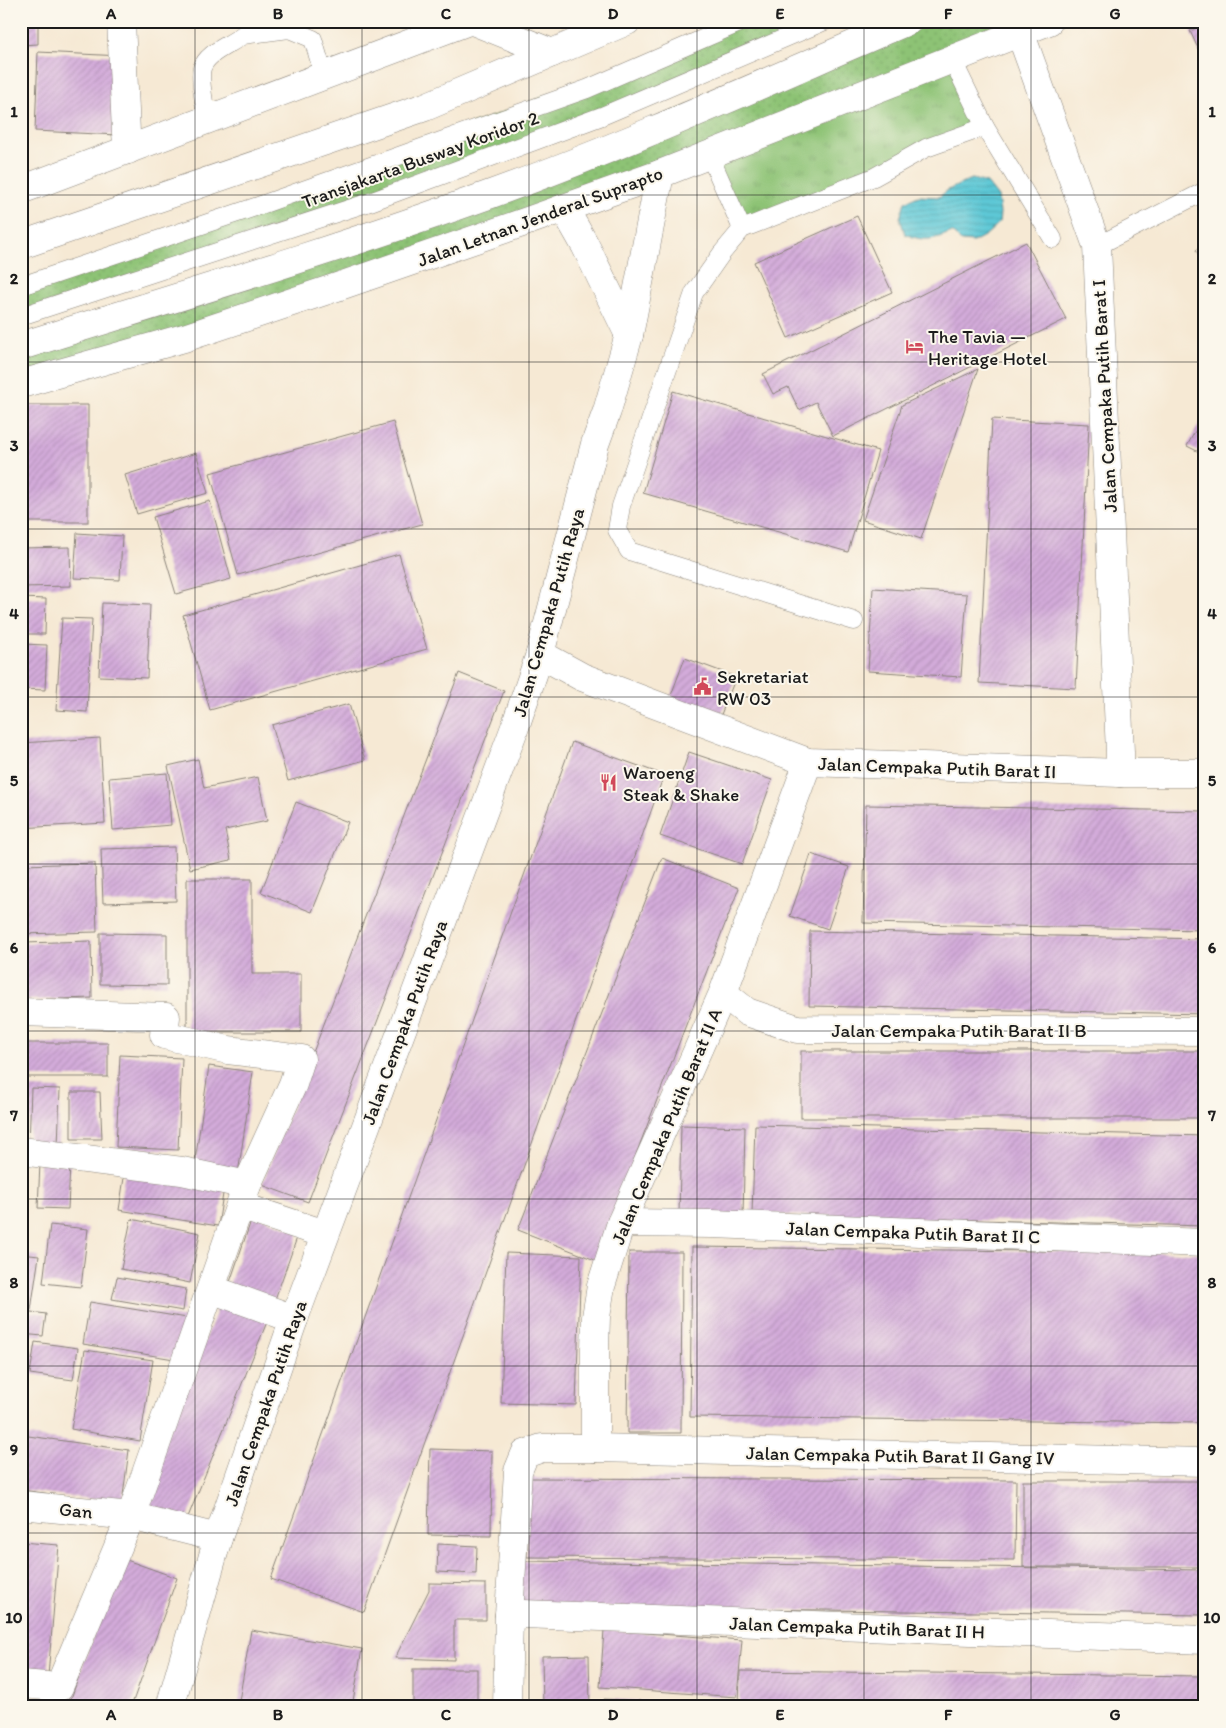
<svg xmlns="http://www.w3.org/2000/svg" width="1226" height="1728" viewBox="0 0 1226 1728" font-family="Itim,sans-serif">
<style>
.grass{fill:url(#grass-dots);stroke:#547048}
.park{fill:url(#park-tufts);stroke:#547048}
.water{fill:url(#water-rules);stroke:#3c7279}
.building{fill:url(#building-hatch)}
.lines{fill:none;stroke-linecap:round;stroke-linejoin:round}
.service-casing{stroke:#898278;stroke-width:19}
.minor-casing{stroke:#898278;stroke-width:29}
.tertiary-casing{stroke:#898278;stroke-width:29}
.primary-casing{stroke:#898278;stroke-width:29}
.service{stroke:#fff;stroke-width:18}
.minor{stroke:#fff;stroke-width:28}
.tertiary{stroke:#fff;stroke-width:28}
.primary{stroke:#fff;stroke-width:28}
.grid{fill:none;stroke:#1c1c1c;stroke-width:1;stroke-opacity:0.55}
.labels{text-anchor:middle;stroke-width:4;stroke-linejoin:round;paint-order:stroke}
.street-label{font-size:19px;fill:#1c1c1c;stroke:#fbf7ec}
.poi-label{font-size:19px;fill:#1c1c1c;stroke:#fbf7ec;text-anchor:start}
.neatline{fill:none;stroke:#1c1c1c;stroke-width:2}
.grid-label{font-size:16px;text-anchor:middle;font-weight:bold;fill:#1c1c1c}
</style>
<defs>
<pattern id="grass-dots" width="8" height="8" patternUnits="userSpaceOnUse" patternTransform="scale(1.25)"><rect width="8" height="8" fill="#8dc375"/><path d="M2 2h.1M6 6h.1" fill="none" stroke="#79a765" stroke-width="1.8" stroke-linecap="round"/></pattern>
<pattern id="park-tufts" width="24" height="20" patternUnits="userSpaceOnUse" patternTransform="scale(1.25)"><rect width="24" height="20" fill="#8dc375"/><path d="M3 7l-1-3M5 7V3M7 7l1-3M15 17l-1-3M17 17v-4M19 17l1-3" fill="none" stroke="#79a765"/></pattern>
<pattern id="water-rules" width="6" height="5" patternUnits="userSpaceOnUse" patternTransform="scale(1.25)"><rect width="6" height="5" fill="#5dc8d6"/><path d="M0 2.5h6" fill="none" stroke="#50abb7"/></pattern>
<pattern id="building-hatch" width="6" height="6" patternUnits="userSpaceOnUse" patternTransform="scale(1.25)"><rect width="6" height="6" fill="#d3abda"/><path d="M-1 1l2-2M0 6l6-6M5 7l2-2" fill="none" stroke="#b593ba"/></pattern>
</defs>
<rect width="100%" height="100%" fill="#fbf7ec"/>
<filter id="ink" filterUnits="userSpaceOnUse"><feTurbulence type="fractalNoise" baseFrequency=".02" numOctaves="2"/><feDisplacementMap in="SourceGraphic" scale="10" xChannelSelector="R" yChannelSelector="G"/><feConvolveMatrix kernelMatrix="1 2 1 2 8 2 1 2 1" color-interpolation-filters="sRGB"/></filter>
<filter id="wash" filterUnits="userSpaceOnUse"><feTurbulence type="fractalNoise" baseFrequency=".0096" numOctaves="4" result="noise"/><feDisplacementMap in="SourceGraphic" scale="20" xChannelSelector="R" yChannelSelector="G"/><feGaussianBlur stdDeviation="1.12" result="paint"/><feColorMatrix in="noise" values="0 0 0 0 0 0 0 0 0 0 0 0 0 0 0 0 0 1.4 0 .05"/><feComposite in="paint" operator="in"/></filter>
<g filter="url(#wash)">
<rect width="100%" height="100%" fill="#f6e9d4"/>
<g class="grass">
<polygon points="741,21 824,21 595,119 21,312 21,281 261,205"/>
<polygon points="903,21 1049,21 709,154 21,384 21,343 292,262"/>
</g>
<polygon class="park" points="952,59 985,127 742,229 709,154"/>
<path class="water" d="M 972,179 L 987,183 L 998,197 L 1000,213 L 999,223 L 986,235 L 973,242 L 961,241 L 952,232 C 933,240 924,242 905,234 L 900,218 L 905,202 L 918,196 L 939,197 L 948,190 Z"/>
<g id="blocks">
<g class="building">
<polygon points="21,21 38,21 38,44 21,45"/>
<polygon points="1205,24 1205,64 1190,31"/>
<polygon points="38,52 122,56 118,135 35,131"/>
<polygon points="857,216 892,292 788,338 754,262"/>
<polygon points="1026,242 1066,319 833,436 816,402 799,410 788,387 773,394 763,374"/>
<polygon points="1205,245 1205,267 1196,250"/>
<polygon points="978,369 921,539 863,520 902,405"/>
<polygon points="673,391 878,451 848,552 643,493"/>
<rect x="21" y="405" width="67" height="117"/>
<polygon points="1205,413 1205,455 1187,446"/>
<polygon points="992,419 1089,424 1076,688 979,683"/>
<polygon points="393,422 422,524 238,575 210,473"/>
<polygon points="196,453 208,493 137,514 125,475"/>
<polygon points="210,501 231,579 176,594 153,517"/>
<polygon points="77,533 122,536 120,580 74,578"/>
<polygon points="70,547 71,586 21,587 21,548"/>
<polygon points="399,554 427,649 210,710 183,615"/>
<polygon points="873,588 967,594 961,677 868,671"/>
<polygon points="21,598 46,599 45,634 21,634"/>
<polygon points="102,603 150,605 147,678 99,676"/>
<polygon points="62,618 92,619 87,712 56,710"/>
<polygon points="21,644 47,645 45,690 21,689"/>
<polygon points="685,658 736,677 720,717 670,698"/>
<polygon points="459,673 504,691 308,1202 262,1185"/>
<polygon points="349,704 365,760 288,781 272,725"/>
<polygon points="100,738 105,823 21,828 21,743"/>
<polygon points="572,742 664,775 364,1612 271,1579"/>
<polygon points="689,752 772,780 742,864 660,836"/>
<polygon points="198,759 204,788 258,777 267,821 225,830 231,860 190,869 168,766"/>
<polygon points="167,773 171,825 113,830 109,778"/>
<polygon points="296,802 348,822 312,912 261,892"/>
<polygon points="866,805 1205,811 1205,930 863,923"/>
<polygon points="174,847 176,901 103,903 101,849"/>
<polygon points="811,854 849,867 828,929 790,916"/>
<polygon points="662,858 739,888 595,1260 518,1230"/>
<polygon points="95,863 97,932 21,934 21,865"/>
<polygon points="187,879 252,879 252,974 301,974 301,1032 187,1032"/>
<polygon points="810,931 1205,939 1205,1014 809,1006"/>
<polygon points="100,933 167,934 167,985 100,984"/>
<polygon points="91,941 92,998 26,1000 24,943"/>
<rect x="28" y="1043" width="80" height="34"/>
<rect x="801" y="1051" width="404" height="67"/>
<polygon points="120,1055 182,1058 178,1150 116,1147"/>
<polygon points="209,1066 253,1072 238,1174 194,1168"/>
<polygon points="31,1088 60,1089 58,1147 29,1146"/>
<polygon points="71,1092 100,1092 102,1139 71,1139"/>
<polygon points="681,1125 745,1127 743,1216 679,1214"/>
<polygon points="755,1125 1205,1136 1205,1226 752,1214"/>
<polygon points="40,1163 70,1164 68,1209 38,1208"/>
<polygon points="126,1165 225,1181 218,1226 119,1210"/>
<polygon points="253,1215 299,1232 274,1302 229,1285"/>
<polygon points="131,1219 200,1233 190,1283 121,1269"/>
<polygon points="50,1225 88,1229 81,1287 43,1283"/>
<polygon points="692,1247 1205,1253 1205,1423 690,1417"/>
<polygon points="629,1252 682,1252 681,1433 627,1433"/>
<polygon points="506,1253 581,1256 576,1405 501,1403"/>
<polygon points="21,1254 39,1256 31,1310 21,1308"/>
<polygon points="117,1277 186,1289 183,1311 112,1299"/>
<polygon points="222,1298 269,1317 186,1522 140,1503"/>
<polygon points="90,1302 187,1318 180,1360 83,1344"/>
<polygon points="24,1311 46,1314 43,1336 21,1334"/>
<polygon points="35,1342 78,1348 73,1380 30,1374"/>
<polygon points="85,1350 153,1360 140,1441 71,1429"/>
<polygon points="21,1435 129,1450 122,1503 21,1490"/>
<polygon points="430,1449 492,1451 491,1536 428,1535"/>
<polygon points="527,1478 1016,1480 1015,1560 527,1557"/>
<rect x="1023" y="1481" width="182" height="86"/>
<polygon points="21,1542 59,1545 48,1676 21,1674"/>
<polygon points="438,1544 477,1546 476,1574 437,1572"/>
<polygon points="121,1558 177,1578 131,1707 68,1707"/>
<polygon points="519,1561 1205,1570 1205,1615 519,1606"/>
<polygon points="429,1583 486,1584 486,1620 454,1620 454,1660 395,1658 429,1590"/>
<polygon points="251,1630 362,1649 352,1707 238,1707"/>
<polygon points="604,1630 742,1640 737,1697 600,1687"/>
<polygon points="589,1655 590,1707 543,1707 542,1656"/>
<rect x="413" y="1669" width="64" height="38"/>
<polygon points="740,1671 1205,1676 1205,1707 739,1707"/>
<polygon points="604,1699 716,1705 716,1707 603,1707"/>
</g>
</g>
</g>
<g filter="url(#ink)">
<use href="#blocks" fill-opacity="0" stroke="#898278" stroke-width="1"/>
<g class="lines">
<defs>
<g id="service">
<polyline points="243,35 289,29 313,39 324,76"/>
<polyline points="952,59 985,127 1053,239"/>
<path d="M 207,119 C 205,108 199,78 202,68 C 209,47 245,43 254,21"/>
<polyline points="709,154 742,229"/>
<polyline points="1097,246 1205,191"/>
<polyline points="21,286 261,205 587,89 744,21"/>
<polyline points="21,316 370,202 602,116 825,21"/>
<polyline points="854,621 629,551 617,530 621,506 694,293 722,253 742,229 874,177 926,148 985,127"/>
</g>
<g id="minor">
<polyline points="121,21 126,133 128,150"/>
<polyline points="1020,32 1097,246 1120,752 1120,773"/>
<polyline points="540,654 582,677 808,762 1120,773 1205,773"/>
<polyline points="723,993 747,1012 797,1029 1205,1031"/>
<polyline points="21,1012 166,1017 164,1035 228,1050 301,1059 293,1084 247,1185 131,1516 59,1687 21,1684"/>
<polyline points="21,1151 182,1171 247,1185"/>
<polyline points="240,1206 325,1234"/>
<polyline points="621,1223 712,1224 1205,1243"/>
<polyline points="211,1289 294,1319"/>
<polyline points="595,1448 1205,1462"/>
<polyline points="21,1505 131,1516 218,1538"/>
<polyline points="509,1615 523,1614 1205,1640"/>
<polyline points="507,1707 509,1615 518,1471 525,1454 542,1448 595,1448 595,1348 596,1317 601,1286 621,1223 723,993 808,762"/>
</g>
<g id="tertiary">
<polyline points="564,208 585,245 629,335"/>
<polyline points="170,1707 218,1538 294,1319 515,727 540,654 595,444 607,411 629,335 660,174"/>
</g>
<g id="primary">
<polyline points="473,21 552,53"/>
<polyline points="21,190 469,21"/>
<polyline points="21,245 425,107 627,21"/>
<path d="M 21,346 C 178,297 336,250 491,194 C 632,143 770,80 908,21"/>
<polyline points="21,384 184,338 337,287 522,223 660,174 1049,21"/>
</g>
</defs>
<use href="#service" class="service-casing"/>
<use href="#minor" class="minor-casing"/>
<use href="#tertiary" class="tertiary-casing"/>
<use href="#primary" class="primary-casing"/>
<use href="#service" class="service"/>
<use href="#minor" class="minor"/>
<use href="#tertiary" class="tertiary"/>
<use href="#primary" class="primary"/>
</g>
</g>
<path class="grid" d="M 195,21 L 195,1707M 362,21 L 362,1707M 529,21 L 529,1707M 697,21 L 697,1707M 864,21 L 864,1707M 1031,21 L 1031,1707M 21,195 L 1205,195M 21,362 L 1205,362M 21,529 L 1205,529M 21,697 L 1205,697M 21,864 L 1205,864M 21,1031 L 1205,1031M 21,1199 L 1205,1199M 21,1366 L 1205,1366M 21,1533 L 1205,1533"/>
<defs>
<symbol id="hotel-bare" viewBox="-9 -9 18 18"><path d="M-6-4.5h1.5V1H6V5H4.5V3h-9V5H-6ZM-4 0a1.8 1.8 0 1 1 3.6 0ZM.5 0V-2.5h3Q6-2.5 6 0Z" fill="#d1495b" stroke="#fbf7ec" stroke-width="2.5" paint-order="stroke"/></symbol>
<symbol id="civic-bare" viewBox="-9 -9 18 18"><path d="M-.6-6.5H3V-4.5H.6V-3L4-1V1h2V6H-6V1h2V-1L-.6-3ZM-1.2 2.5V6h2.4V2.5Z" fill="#d1495b" stroke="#fbf7ec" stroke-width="2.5" paint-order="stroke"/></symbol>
<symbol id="restaurant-bare" viewBox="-9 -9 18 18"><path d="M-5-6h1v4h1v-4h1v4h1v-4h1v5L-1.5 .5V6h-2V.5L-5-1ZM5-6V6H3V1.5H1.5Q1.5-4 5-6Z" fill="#d1495b" stroke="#fbf7ec" stroke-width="2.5" paint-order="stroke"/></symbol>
</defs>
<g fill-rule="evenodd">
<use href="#hotel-bare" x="902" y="334" width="25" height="25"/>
<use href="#civic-bare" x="690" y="674" width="25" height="25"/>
<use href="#restaurant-bare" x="596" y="770" width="25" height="25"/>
</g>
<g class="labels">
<g class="street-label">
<text transform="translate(420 159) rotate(-20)" y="7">Transjakarta Busway Koridor 2</text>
<text transform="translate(540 216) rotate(-20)" y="7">Jalan Letnan Jenderal Suprapto</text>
<text transform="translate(1104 396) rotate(-93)" y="7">Jalan Cempaka Putih Barat I</text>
<text transform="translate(548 612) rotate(-74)" y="7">Jalan Cempaka Putih Raya</text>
<text transform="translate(937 767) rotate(2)" y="7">Jalan Cempaka Putih Barat II</text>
<text transform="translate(404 1022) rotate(-70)" y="7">Jalan Cempaka Putih Raya</text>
<text x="959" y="1037">Jalan Cempaka Putih Barat II B</text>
<text transform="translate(666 1126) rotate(-67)" y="7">Jalan Cempaka Putih Barat II A</text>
<text transform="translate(913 1232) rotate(2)" y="7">Jalan Cempaka Putih Barat II C</text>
<text transform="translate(265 1403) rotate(-71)" y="7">Jalan Cempaka Putih Raya</text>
<text transform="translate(900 1455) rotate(1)" y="7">Jalan Cempaka Putih Barat II Gang IV</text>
<text transform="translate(76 1510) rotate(6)" y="7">Gan</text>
<text transform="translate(857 1627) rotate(2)" y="7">Jalan Cempaka Putih Barat II H</text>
</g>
<g class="poi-label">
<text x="928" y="343">The Tavia —<tspan x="928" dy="22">Heritage Hotel</tspan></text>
<text x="717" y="683">Sekretariat<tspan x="717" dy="22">RW 03</tspan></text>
<text x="623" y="779">Waroeng<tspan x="623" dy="22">Steak &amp; Shake</tspan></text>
</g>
</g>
<rect width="1226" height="1728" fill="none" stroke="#fbf7ec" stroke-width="55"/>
<rect x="28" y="28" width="1170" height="1672" class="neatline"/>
<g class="grid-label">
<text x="111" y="19">A</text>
<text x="278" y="19">B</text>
<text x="446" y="19">C</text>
<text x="613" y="19">D</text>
<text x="780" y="19">E</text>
<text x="948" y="19">F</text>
<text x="1115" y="19">G</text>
<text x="14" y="117">1</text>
<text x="1212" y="117">1</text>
<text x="14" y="284">2</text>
<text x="1212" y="284">2</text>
<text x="14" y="451">3</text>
<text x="1212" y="451">3</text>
<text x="14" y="619">4</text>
<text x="1212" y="619">4</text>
<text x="14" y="786">5</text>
<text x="1212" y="786">5</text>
<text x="14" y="953">6</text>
<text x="1212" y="953">6</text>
<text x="14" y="1121">7</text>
<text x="1212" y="1121">7</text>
<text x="14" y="1288">8</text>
<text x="1212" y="1288">8</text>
<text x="14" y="1455">9</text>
<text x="1212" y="1455">9</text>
<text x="14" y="1623">10</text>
<text x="1212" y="1623">10</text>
<text x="111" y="1720">A</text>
<text x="278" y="1720">B</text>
<text x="446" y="1720">C</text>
<text x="613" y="1720">D</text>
<text x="780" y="1720">E</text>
<text x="948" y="1720">F</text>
<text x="1115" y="1720">G</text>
</g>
</svg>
